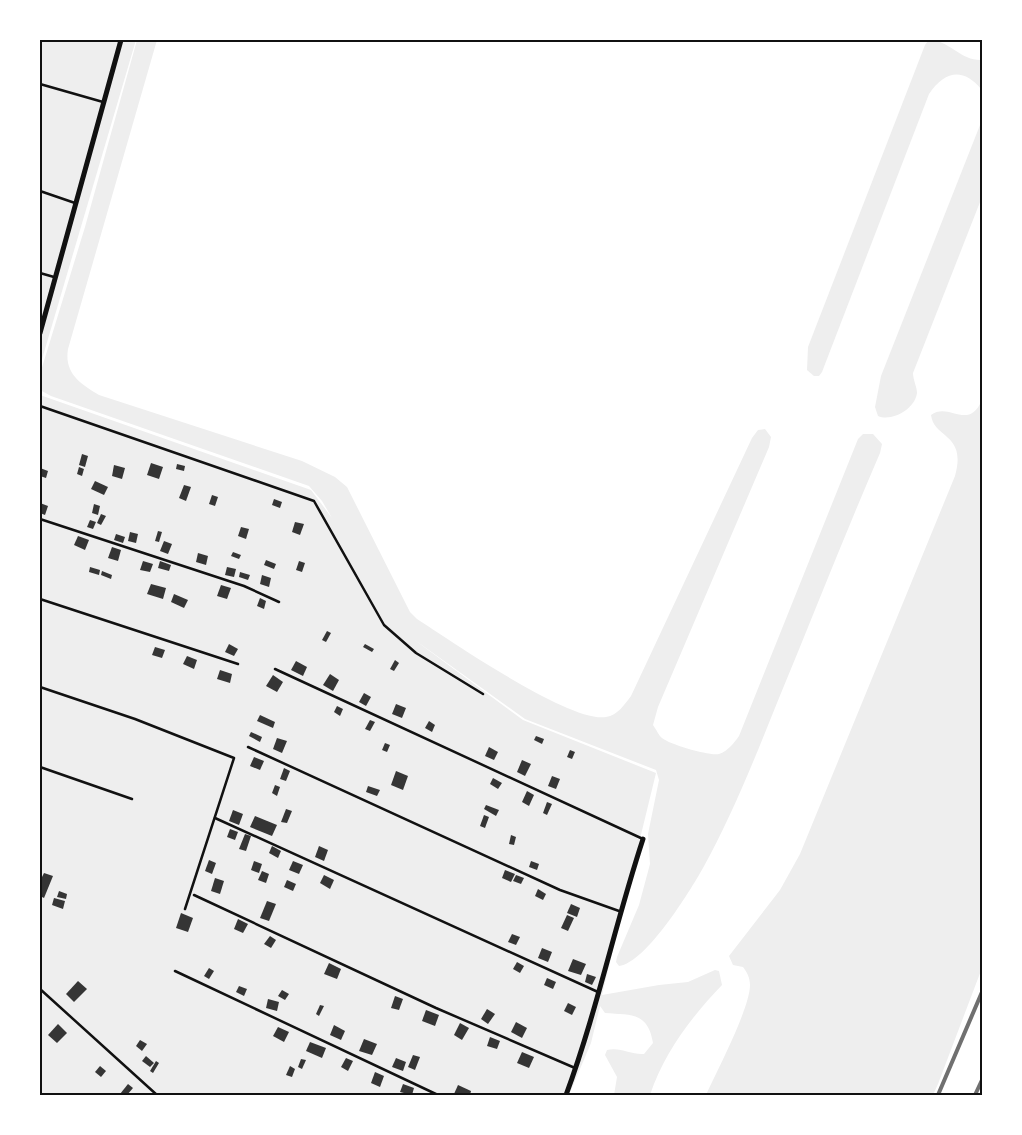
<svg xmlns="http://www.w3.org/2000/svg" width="1022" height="1135" viewBox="0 0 1022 1135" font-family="Karla,sans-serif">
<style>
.green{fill:#eee}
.building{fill:#353535}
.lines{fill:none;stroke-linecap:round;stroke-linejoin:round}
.service{stroke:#111;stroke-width:2.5}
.minor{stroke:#111;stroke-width:5}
.rail{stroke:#707070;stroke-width:4}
.neatline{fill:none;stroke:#111;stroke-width:2}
</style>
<rect width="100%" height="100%" fill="#fff"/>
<g class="green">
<polygon points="40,40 136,40 40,366"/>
<path d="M 137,40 L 157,40 L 68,349 C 64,373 80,384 99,395 L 302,461 L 335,477 L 347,487 L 410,612 L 417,619 C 451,641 570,723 606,717 C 618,715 624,705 631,696 L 752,438 L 758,430 L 765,429 L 771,437 L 769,447 L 658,707 L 653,725 C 656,729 659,736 662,738 C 671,745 709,756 719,754 C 728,751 734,743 739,736 L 858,439 L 863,434 L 873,434 L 882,444 L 880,453 C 845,534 813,616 779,698 C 756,755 733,814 703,868 C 690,891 646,963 619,966 L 616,962 L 617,957 L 639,905 L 650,864 L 648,834 L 659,780 L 656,770 L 525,719 L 412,638 L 523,720 L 656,773 L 602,995 L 659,985 L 688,982 L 715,970 L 719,971 L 722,985 C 692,1016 664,1053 650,1095 L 614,1095 L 617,1077 L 605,1055 L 607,1050 C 621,1047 631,1055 644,1054 L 653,1043 C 648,1012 631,1015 605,1013 L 600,1006 L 591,1043 L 569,1095 L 40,1095 L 40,395 L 311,490 L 332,518 L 322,501 L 309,486 L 51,396 L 40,390 L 40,374 L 85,227 Z"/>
<path d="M 933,40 C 951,43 962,61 982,60 L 982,90 C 963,67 945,71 929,94 L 822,372 L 819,376 L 814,376 L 807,370 L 808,347 L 925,45 L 928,41 Z"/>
<path d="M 982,120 L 982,197 L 913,373 C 913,380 917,387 917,393 C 915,409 892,422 878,416 L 875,407 L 881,376 Z"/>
<path d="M 982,400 L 982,968 L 938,1084 L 933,1095 L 706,1095 C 717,1071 750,1008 750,985 C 750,978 747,972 743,967 L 733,965 L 729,956 L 780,890 L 800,854 L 955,476 C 967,433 934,439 931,415 C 949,401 968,432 982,400 Z"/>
</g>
<g class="building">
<polygon points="82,454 88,456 85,467 79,465"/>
<polygon points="151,463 163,467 159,479 147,475"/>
<polygon points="177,464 185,466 184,471 176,469"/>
<polygon points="114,465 125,468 122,479 112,476"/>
<polygon points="79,467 84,469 82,476 77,474"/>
<polygon points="40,468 48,471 46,478 40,476"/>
<polygon points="95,481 108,487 104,495 91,489"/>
<polygon points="184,485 191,487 186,501 179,498"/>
<polygon points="212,495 218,497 215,506 209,504"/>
<polygon points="274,499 282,502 280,508 272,505"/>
<polygon points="40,503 48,506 45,515 40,513"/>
<polygon points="94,504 100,506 98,515 92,513"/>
<polygon points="101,514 106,516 101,525 97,523"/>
<polygon points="90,520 96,522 93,529 87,527"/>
<polygon points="295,522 304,524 300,535 292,532"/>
<polygon points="241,527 249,529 246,539 238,536"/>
<polygon points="158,531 162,532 159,542 155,541"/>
<polygon points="130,532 138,534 136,543 128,541"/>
<polygon points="116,534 125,537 123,543 114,540"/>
<polygon points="78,536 89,540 85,550 74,545"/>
<polygon points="164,541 172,544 168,554 160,551"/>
<polygon points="112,547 121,550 118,561 108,558"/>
<polygon points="233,552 241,555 239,559 231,556"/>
<polygon points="198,553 208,556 206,565 196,562"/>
<polygon points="266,560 276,564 274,569 264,565"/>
<polygon points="143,561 153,564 150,572 140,570"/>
<polygon points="160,561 171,565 169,571 158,568"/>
<polygon points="299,561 305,563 302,572 296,570"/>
<polygon points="90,567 100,570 99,575 89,572"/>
<polygon points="227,567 236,569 234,577 225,575"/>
<polygon points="102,571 112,575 111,579 101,575"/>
<polygon points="240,572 250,575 248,580 239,577"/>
<polygon points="262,575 271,578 269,587 260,584"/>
<polygon points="151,584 166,588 163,599 147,594"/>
<polygon points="221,585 231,588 227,599 217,596"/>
<polygon points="174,594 188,600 184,608 171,602"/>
<polygon points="260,598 266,601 264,609 257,606"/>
<polygon points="327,631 331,633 326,642 322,640"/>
<polygon points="229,644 238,649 234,656 225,652"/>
<polygon points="365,644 374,649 372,652 363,647"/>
<polygon points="155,647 165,650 162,658 152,655"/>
<polygon points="187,656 197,660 194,669 183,664"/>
<polygon points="395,660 399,663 394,671 390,669"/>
<polygon points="296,661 307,667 303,676 291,670"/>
<polygon points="220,670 232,674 230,683 217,679"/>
<polygon points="330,674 339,680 333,691 323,685"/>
<polygon points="273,675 283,682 277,692 266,686"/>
<polygon points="364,693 371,697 366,706 359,702"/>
<polygon points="396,704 406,708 402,718 392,714"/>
<polygon points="337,706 343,709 340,716 334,712"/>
<polygon points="260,715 275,722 273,728 257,721"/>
<polygon points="370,720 375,722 370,731 365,729"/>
<polygon points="429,721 435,725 432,732 425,728"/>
<polygon points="251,732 262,737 260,742 249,736"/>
<polygon points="536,736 544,739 542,744 534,740"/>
<polygon points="277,738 287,741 282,753 273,749"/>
<polygon points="385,743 390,745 387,752 382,750"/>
<polygon points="489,747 498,752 494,760 485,756"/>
<polygon points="570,750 575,752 572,759 567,757"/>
<polygon points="254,757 264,761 260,770 250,766"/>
<polygon points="522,760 531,764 525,776 517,772"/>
<polygon points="284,768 290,771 286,781 280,779"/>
<polygon points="396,771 408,776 403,790 391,785"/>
<polygon points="552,776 560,779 556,789 548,786"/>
<polygon points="493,778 502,783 498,789 490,784"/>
<polygon points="275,785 280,787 277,796 272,793"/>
<polygon points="368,786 380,790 377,796 366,792"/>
<polygon points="527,791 534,795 529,806 522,802"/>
<polygon points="547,802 552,804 547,815 543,813"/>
<polygon points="486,805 499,810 496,816 484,809"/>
<polygon points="286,809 292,811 287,823 281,822"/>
<polygon points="233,810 243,814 239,825 229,821"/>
<polygon points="484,815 489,817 485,828 480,826"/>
<polygon points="255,816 277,825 272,836 250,827"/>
<polygon points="230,829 238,832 235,840 227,837"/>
<polygon points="245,834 251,836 246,851 239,849"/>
<polygon points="511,835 516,837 514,845 509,844"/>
<polygon points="272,846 281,851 278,858 269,853"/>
<polygon points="319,846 328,850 324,861 315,857"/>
<polygon points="209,860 216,863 212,874 205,871"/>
<polygon points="254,861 262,864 259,873 251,870"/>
<polygon points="293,861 303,865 299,874 289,870"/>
<polygon points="531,861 539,864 537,870 529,867"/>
<polygon points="505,870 515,874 511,882 502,878"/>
<polygon points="262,871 269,874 266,883 258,880"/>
<polygon points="44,873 53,876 44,898 40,896 40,881"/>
<polygon points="324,875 334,880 330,889 320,883"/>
<polygon points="516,875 524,878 521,884 513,881"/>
<polygon points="215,878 224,881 220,894 211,891"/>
<polygon points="287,880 296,884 293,891 284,887"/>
<polygon points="538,889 546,894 543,900 535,896"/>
<polygon points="59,891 67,894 66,899 57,897"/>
<polygon points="54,898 65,901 63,909 52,905"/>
<polygon points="267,901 276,904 269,921 260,918"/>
<polygon points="571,904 580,908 577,917 567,913"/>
<polygon points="181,913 193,918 188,932 176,928"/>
<polygon points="567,915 574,918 568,931 561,928"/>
<polygon points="238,919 248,924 243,933 234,929"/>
<polygon points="512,934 520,937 516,945 508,942"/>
<polygon points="270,936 276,940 271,948 264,944"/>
<polygon points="542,948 552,952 548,962 538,958"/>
<polygon points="573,959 586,964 581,975 568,971"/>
<polygon points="517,962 524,966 520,973 513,969"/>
<polygon points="329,963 341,969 337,979 324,974"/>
<polygon points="209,968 214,971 209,979 204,976"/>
<polygon points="587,974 596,977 592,985 585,982"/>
<polygon points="547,978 556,982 553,989 544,985"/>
<polygon points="78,981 87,989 74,1002 66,994"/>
<polygon points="239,986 247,989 244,996 236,992"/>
<polygon points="282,990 289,994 285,1000 278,996"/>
<polygon points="395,996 403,999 399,1010 391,1008"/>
<polygon points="268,999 279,1002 277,1011 266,1008"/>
<polygon points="568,1003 576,1007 572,1015 564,1011"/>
<polygon points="320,1005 324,1006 319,1016 316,1014"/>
<polygon points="487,1009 495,1014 488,1024 481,1019"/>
<polygon points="426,1010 439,1015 435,1026 422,1021"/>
<polygon points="516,1022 527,1028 522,1038 511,1032"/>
<polygon points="460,1023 469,1028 462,1040 454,1035"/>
<polygon points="58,1024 67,1033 57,1043 48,1035"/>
<polygon points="334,1025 345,1031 341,1040 330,1035"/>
<polygon points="278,1027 289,1032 284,1042 273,1036"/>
<polygon points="490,1037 500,1041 497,1049 487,1046"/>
<polygon points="364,1039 377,1044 372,1055 359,1051"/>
<polygon points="140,1040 147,1044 142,1051 136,1046"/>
<polygon points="310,1042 326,1048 322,1058 306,1051"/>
<polygon points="522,1052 534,1057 529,1068 517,1063"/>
<polygon points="413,1055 420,1057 415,1070 408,1067"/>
<polygon points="146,1056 154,1063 150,1067 142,1061"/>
<polygon points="346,1058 353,1061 348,1071 341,1067"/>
<polygon points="396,1058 406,1062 403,1071 392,1067"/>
<polygon points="301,1059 306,1060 302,1069 298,1067"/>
<polygon points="156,1061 159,1063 153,1073 150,1071"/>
<polygon points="100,1066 106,1071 101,1077 95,1072"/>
<polygon points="290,1066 295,1069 292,1077 286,1075"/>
<polygon points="375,1072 384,1076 380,1087 371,1083"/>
<polygon points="128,1084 133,1088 127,1095 122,1095 120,1094"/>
<polygon points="403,1084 414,1088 412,1095 400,1092"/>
<polygon points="458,1085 471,1091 470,1095 454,1094"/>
</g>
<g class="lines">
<g class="service">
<polyline points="40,84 103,102"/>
<polyline points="40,191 75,203"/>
<polyline points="40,273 54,277"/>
<polyline points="40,406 314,501 384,625 416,653 483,694"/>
<polyline points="40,519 244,586 279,602"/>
<polyline points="40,599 238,664"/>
<polyline points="275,669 643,839"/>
<polyline points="40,687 135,719 234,758 185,909"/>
<polyline points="248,747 560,890 619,911"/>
<polyline points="40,767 132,799"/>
<polyline points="215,818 598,992"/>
<polyline points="194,895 436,1008 575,1068"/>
<polyline points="175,971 438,1095"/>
<polyline points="40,989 157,1095"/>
</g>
<g class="minor">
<polyline points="40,333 121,40"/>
<path d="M 566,1095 C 597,1011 615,924 643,839"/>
</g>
<g class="rail">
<polyline points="938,1095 982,992"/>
<polyline points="975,1095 982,1080"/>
</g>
</g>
<rect width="1022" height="1135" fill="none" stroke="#ffffff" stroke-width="82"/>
<rect x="41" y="41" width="940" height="1053" class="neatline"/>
</svg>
